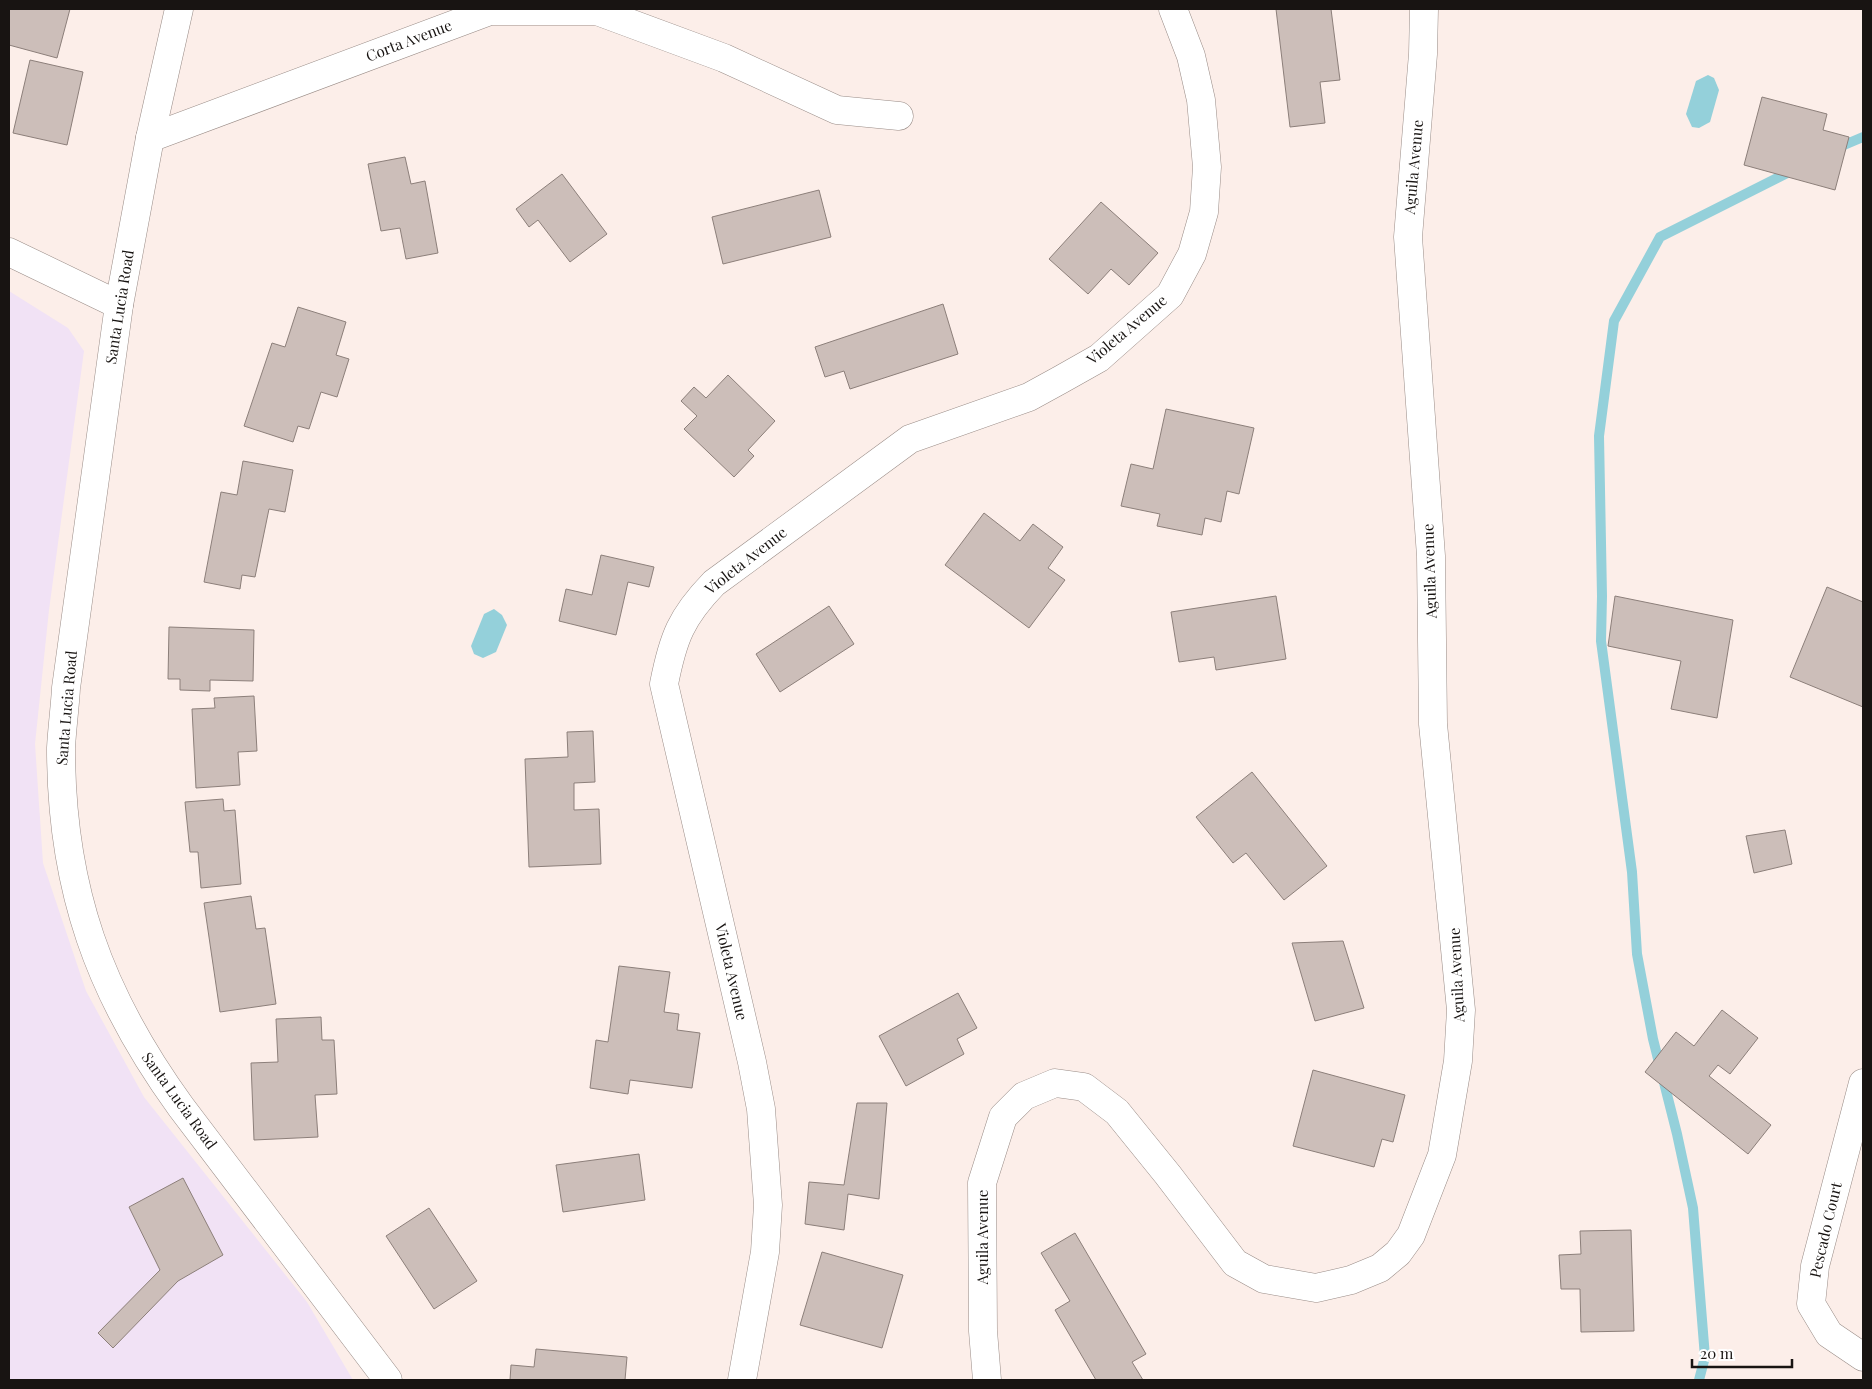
<svg xmlns="http://www.w3.org/2000/svg" width="1872" height="1389" viewBox="0 0 1872 1389" font-family="'Playfair Display',serif">
<style>
.education{fill:#f1e2f5}
.water{fill:#94d0da}
.lines{fill:none;stroke-linecap:round;stroke-linejoin:round}
.stream{stroke:#94d0da;stroke-width:10}
.building{fill:#ccbeb9;stroke:#8c7f7a}
.minor-casing{stroke:#998c87;stroke-width:29}
.minor{stroke:#fff;stroke-width:28}
.labels{text-anchor:middle;stroke-width:4;stroke-linejoin:round;paint-order:stroke}
.street-label{font-size:15px;fill:#181412;stroke:#fff}
</style>
<rect width="100%" height="100%" fill="#fceee9"/>
<polygon class="education" points="9,291 68,328 84,351 49,610 35,744 43,863 86,991 144,1097 307,1302 353,1380 9,1380"/>
<g class="water">
<polygon points="1708,75 1714,78 1719,90 1710,122 1699,128 1692,127 1686,114 1696,81"/>
<polygon points="494,609 502,615 507,625 496,652 483,658 474,654 471,646 484,614"/>
</g>
<g class="lines">
<g class="stream">
<polyline points="1837,148 1863,137"/>
<polyline points="1699,1380 1705,1357 1693,1208 1677,1134 1653,1039 1637,954 1632,872 1601,641 1602,596 1599,436 1614,321 1660,237 1793,170"/>
</g>
</g>
<g class="building">
<polygon points="9,9 70,9 57,58 9,45"/>
<polygon points="1276,9 1331,9 1340,80 1320,82 1325,123 1290,127"/>
<polygon points="30,60 83,72 67,145 13,133"/>
<polygon points="1762,97 1827,114 1823,130 1849,137 1835,190 1744,165"/>
<polygon points="405,157 411,184 425,181 438,253 406,259 400,228 381,231 368,164"/>
<polygon points="562,174 607,234 570,262 538,220 529,227 516,209"/>
<polygon points="819,190 831,237 723,264 712,217"/>
<polygon points="1101,202 1158,253 1129,285 1111,269 1088,294 1049,259"/>
<polygon points="943,304 958,354 850,389 844,371 825,377 815,347"/>
<polygon points="298,307 346,322 336,355 349,359 337,397 321,392 309,429 298,426 293,442 244,426 272,343 285,347"/>
<polygon points="728,375 775,421 748,450 754,456 734,477 684,429 697,416 681,401 694,387 706,398"/>
<polygon points="1166,409 1254,428 1239,494 1227,491 1221,522 1205,518 1202,535 1157,526 1160,514 1121,506 1131,464 1153,469"/>
<polygon points="243,461 293,470 285,512 269,509 255,577 242,575 240,589 204,582 221,492 237,495"/>
<polygon points="984,513 1020,541 1033,524 1063,547 1048,568 1065,580 1029,628 945,565"/>
<polygon points="601,555 654,567 649,587 628,582 616,635 559,621 566,589 592,595"/>
<polygon points="1827,587 1863,602 1863,707 1790,677"/>
<polygon points="1276,596 1286,659 1216,670 1214,657 1179,662 1171,612"/>
<polygon points="1615,596 1733,620 1717,718 1671,709 1681,661 1608,646"/>
<polygon points="829,606 854,644 780,692 756,654"/>
<polygon points="169,627 254,630 253,681 210,680 210,691 180,690 180,679 168,679"/>
<polygon points="254,696 257,751 238,752 240,785 196,788 192,709 215,708 214,698"/>
<polygon points="593,731 595,782 574,783 574,810 599,809 601,864 529,867 525,759 568,757 567,732"/>
<polygon points="1252,772 1327,866 1284,900 1246,853 1233,863 1196,817"/>
<polygon points="223,799 224,811 235,810 241,884 201,888 198,852 190,852 185,802"/>
<polygon points="1785,830 1792,864 1754,873 1746,836"/>
<polygon points="251,896 256,929 265,928 276,1004 220,1012 204,903"/>
<polygon points="1343,941 1364,1008 1315,1021 1292,943"/>
<polygon points="619,966 670,972 664,1012 679,1014 677,1030 700,1033 692,1088 630,1080 628,1094 590,1088 596,1040 608,1042"/>
<polygon points="958,993 977,1028 957,1039 964,1054 906,1086 879,1036"/>
<polygon points="1722,1010 1758,1038 1730,1074 1718,1065 1709,1076 1771,1125 1748,1154 1645,1072 1676,1032 1694,1046"/>
<polygon points="321,1017 322,1040 334,1040 337,1094 315,1095 318,1137 254,1140 251,1063 278,1062 276,1019"/>
<polygon points="1313,1070 1405,1095 1393,1142 1382,1139 1374,1167 1293,1146"/>
<polygon points="857,1103 887,1103 879,1199 848,1194 844,1230 805,1224 809,1182 844,1185"/>
<polygon points="639,1154 645,1200 563,1212 556,1165"/>
<polygon points="183,1178 223,1255 178,1281 113,1348 98,1333 160,1270 129,1207"/>
<polygon points="429,1208 477,1281 434,1309 386,1236"/>
<polygon points="1631,1230 1634,1331 1581,1332 1580,1289 1561,1289 1559,1255 1581,1254 1580,1231"/>
<polygon points="1075,1233 1146,1354 1132,1362 1143,1380 1096,1380 1055,1310 1070,1301 1041,1253"/>
<polygon points="822,1252 903,1275 882,1348 800,1325"/>
<polygon points="536,1349 627,1357 625,1380 510,1380 511,1365 534,1367"/>
</g>
<g class="lines">
<defs>
<g id="minor">
<path d="M 179,9 L 150,138 L 119,305 L 66,688 C 65,707 62,728 61,748 C 61,888 99,994 181,1107 L 388,1380"/>
<polyline points="150,138 490,11 597,11 724,58 837,110 899,116"/>
<polyline points="9,252 119,305"/>
<polyline points="1863,1083 1815,1266 1811,1304 1829,1334 1863,1357"/>
<path d="M 742,1380 L 765,1252 L 768,1205 L 761,1109 L 752,1062 L 664,684 C 673,638 681,617 714,583 L 910,439 L 1029,397 L 1060,380 L 1099,358 L 1170,295 L 1192,254 L 1204,212 L 1207,167 L 1201,100 L 1191,56 L 1173,9"/>
<polyline points="987,1380 983,1331 982,1183 1003,1117 1024,1096 1055,1083 1084,1087 1117,1112 1168,1175 1235,1263 1264,1279 1316,1288 1351,1280 1380,1268 1398,1253 1411,1235 1442,1155 1458,1061 1461,1010 1433,724 1431,556 1408,237 1423,54 1424,9"/>
</g>
</defs>
<use href="#minor" class="minor-casing"/>
<use href="#minor" class="minor"/>
</g>
<g class="labels">
<g class="street-label">
<text transform="translate(409 41) rotate(-21)" y="5">Corta Avenue</text>
<text transform="translate(1414 167) rotate(-85)" y="5">Aguila Avenue</text>
<text transform="translate(120 307) rotate(-81)" y="5">Santa Lucia Road</text>
<text transform="translate(1127 330) rotate(-40)" y="5">Violeta Avenue</text>
<text transform="translate(746 561) rotate(-38)" y="5">Violeta Avenue</text>
<text transform="translate(1430 571) rotate(-92)" y="5">Aguila Avenue</text>
<text transform="translate(67 708) rotate(-85)" y="5">Santa Lucia Road</text>
<text transform="translate(731 972) rotate(77)" y="5">Violeta Avenue</text>
<text transform="translate(1457 975) rotate(-93)" y="5">Aguila Avenue</text>
<text transform="translate(179 1101) rotate(54)" y="5">Santa Lucia Road</text>
<text transform="translate(1826 1230) rotate(-77)" y="5">Pescado Court</text>
<text transform="translate(983 1237) rotate(-90)" y="5">Aguila Avenue</text>
</g>
</g>
<rect width="1872" height="1389" fill="none" stroke="#181412" stroke-width="20"/>
<path d="M1692 1359v8h100v-8" fill="none" stroke="#181412" stroke-width="2.5"/>
<text x="1700" y="1359" font-size="15" fill="#181412" stroke="#ffffff" stroke-width="4" paint-order="stroke">20 m</text>
</svg>
